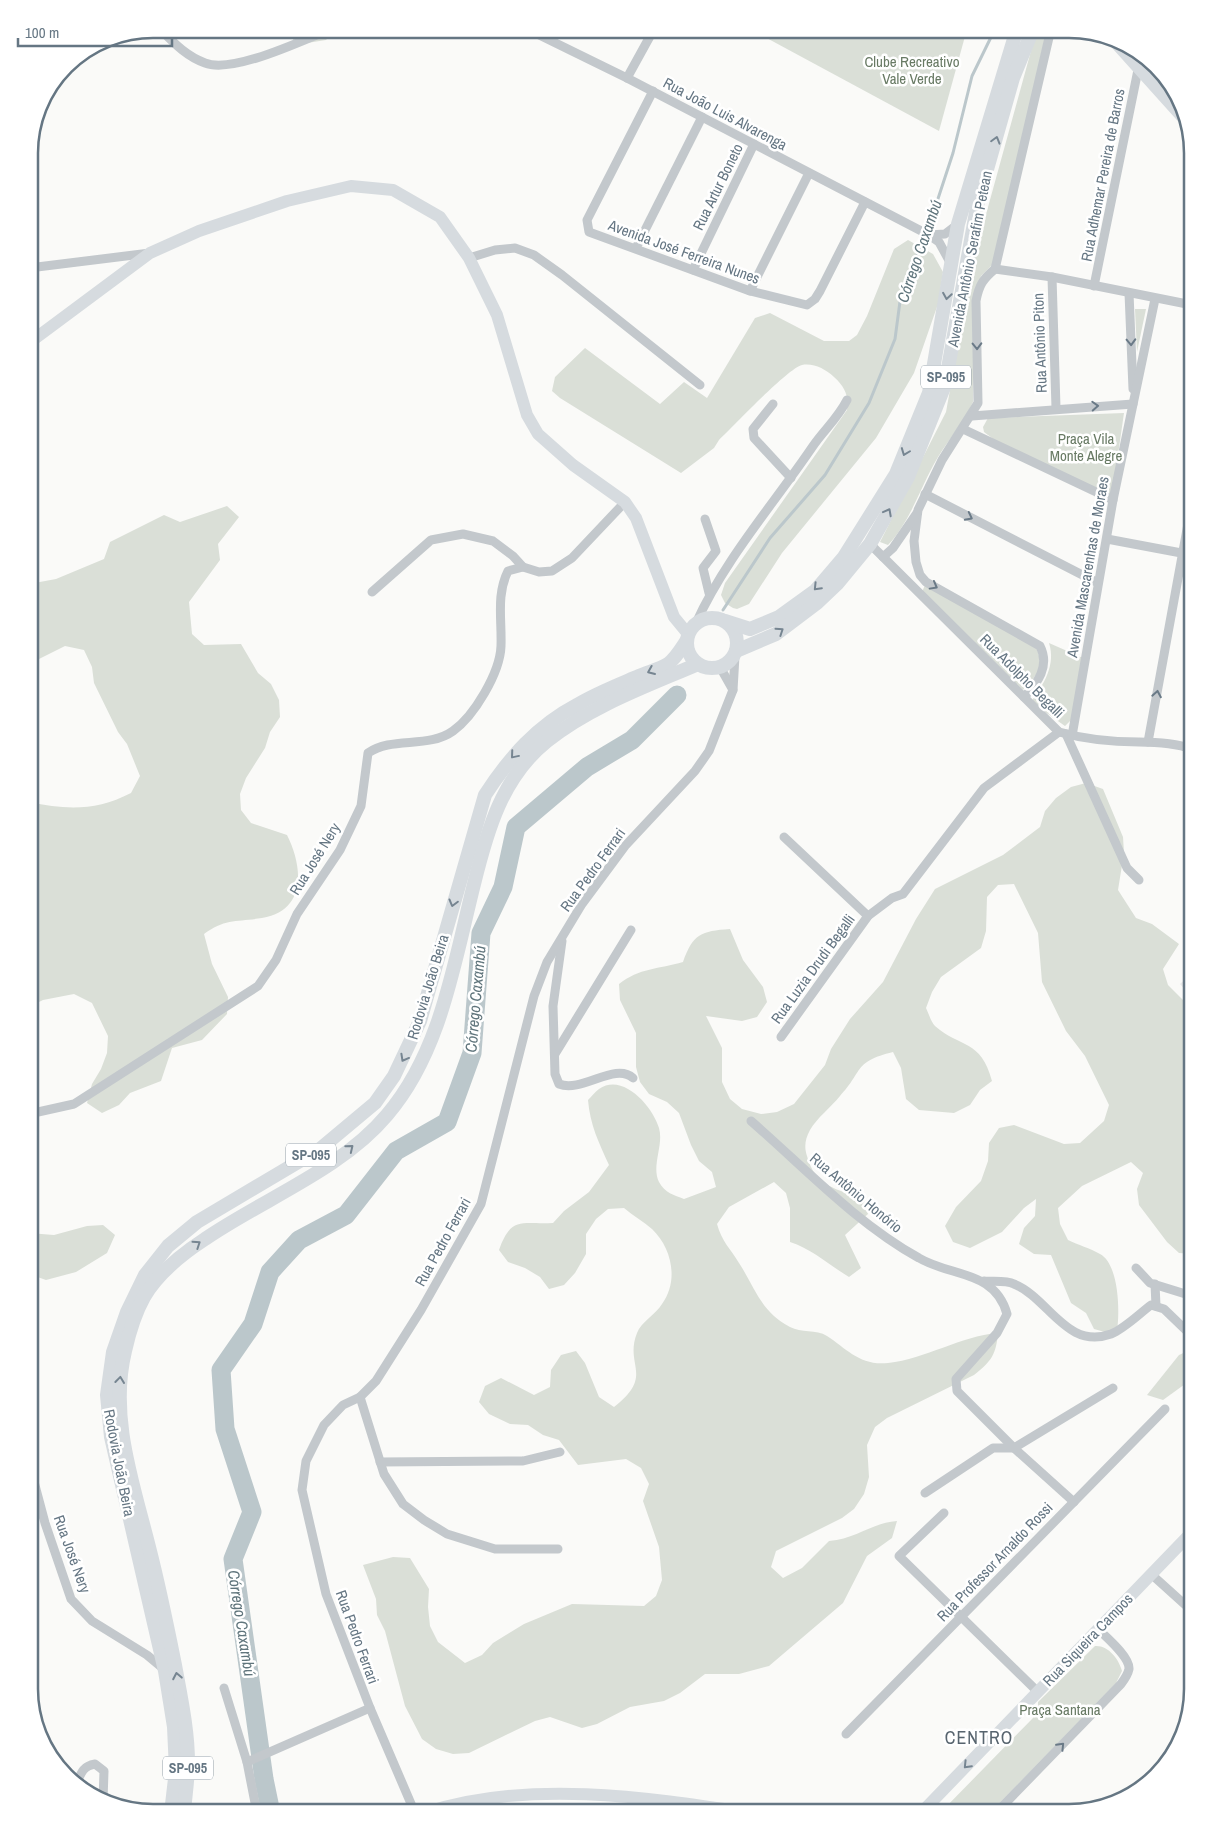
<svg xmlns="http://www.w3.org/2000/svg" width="1221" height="1842" viewBox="0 0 1221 1842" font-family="'Archivo Narrow',sans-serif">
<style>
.built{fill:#e8e9e9}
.green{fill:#dadfd7}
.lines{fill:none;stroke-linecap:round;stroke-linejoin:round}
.stream{stroke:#bbc7cb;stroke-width:3}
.river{stroke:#bbc7cb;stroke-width:19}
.street{stroke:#c3c8cc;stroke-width:9}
.secondary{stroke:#d6dbdf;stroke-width:12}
.primary{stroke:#d6dbdf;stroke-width:14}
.oneway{stroke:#768591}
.oneway2{stroke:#6a7a87}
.labels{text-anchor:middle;stroke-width:5;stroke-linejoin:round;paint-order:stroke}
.shield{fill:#fff;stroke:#939fa8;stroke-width:1}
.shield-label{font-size:14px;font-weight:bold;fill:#657683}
.park-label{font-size:15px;fill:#687a64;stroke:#fff}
.street-label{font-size:15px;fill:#657683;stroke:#fff}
.water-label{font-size:16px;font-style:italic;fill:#60757c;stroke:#fff}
.quarter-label{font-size:18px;letter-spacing:1px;fill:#57646e;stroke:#fff}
.rim{fill:none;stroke:#657683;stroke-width:2.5}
</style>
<rect width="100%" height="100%" fill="#fafaf8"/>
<polygon class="built" points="1192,973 1192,998 1180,984"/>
<g class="green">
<polygon points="291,29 336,29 326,40 294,45"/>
<polygon points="750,29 967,29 939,131"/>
<path d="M 1040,29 L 1047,29 L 993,264 L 981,276 L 973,299 L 973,402 C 964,422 949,439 938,457 C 921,485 911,521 888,545 L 880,542 L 946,412 L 974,258 L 1034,40 Z"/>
<path d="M 908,240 L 933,254 L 943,272 L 938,304 L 914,373 L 876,438 L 782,553 L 749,604 L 737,609 L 733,608 L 725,603 L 721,595 L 725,583 L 847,410 C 849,396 845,387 834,377 C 825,369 814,363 802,365 C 787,369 734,426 719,440 L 714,448 L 681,473 L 560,398 L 552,391 L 555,377 L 585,348 L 660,404 L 684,382 L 707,398 L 755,318 L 770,313 L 824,341 L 849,341 L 857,335 L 867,316 L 894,249 Z"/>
<polygon points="1135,309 1146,309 1137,352"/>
<polygon points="1124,413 1112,496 996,441 984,432 983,427 988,418"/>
<path d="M 227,506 L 239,517 L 218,544 L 220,560 L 189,602 L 192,634 L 204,645 L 241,644 L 258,673 L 271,684 L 279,700 L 280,717 L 270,732 L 265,748 L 246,778 L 240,794 L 241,810 L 251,823 L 287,835 C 303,867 307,910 262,918 C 238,922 225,918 204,934 L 212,964 L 228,997 L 227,1014 L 202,1040 L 172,1048 L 161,1081 L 130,1093 L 119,1105 L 102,1113 L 87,1103 L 92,1084 L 101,1069 L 107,1053 L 108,1036 L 92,1003 L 74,994 L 43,1000 L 29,1007 L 29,802 C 67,810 96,811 131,793 L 140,776 L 127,744 L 118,732 L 94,683 L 92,667 L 84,650 L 65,646 L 29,664 L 29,584 L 56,579 L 104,559 L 110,542 L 164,515 L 180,522 Z"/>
<path d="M 925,585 L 1036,647 C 1045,669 1037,674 1023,690 L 922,592 Z"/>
<path d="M 1049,643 L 1083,658 L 1072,719 L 1065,726 L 1031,702 C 1044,684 1056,665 1049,643 Z"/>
<path d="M 1086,783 L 1103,789 L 1123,837 L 1124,853 L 1118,890 L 1136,918 L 1152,924 L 1179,944 L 1163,969 L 1168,985 L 1192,1009 L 1192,1254 L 1179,1253 L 1167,1242 L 1139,1205 L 1137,1189 L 1143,1173 L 1131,1162 L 1082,1186 L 1058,1208 L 1060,1224 L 1068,1240 C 1078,1245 1090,1248 1100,1254 C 1119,1264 1120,1312 1117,1330 L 1112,1334 L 1094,1329 L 1086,1313 L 1071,1303 L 1051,1255 L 1034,1254 L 1019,1244 L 1024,1228 L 1035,1216 L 1036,1199 L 1024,1208 L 1002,1232 L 970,1248 L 953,1242 L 945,1226 L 956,1207 L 981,1181 L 988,1161 L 989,1143 L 999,1128 L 1014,1125 L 1064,1144 L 1080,1143 L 1104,1121 L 1109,1105 L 1085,1056 L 1066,1031 L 1042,982 L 1038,933 L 1014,884 L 998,885 L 987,897 L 986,931 L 981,948 L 941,977 L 932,992 L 926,1008 C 929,1014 931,1022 935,1026 C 960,1048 981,1039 992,1081 L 980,1090 L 970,1105 L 954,1113 L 919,1110 L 906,1099 L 901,1068 L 893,1052 C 853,1062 864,1070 840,1096 C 831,1107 817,1118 810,1130 C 805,1139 804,1147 807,1156 C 815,1187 837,1189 864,1199 L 868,1214 L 845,1235 L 861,1268 L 849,1277 C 829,1265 812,1249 790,1242 L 790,1208 L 786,1193 L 774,1182 L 729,1207 L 717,1224 C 722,1242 730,1248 739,1263 C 756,1289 760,1311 790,1327 C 801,1333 816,1329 827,1336 C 847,1349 860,1366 888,1363 C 926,1359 960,1336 998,1333 C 996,1354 992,1361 974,1375 L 887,1418 L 875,1427 L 867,1445 L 869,1477 L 864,1494 L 854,1509 L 842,1518 L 776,1551 L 771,1567 L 783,1578 L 802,1568 L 829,1541 C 856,1539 871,1523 897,1521 L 892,1538 L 867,1556 L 843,1603 L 769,1666 L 739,1674 L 705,1674 L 680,1693 L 664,1701 L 630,1707 L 597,1724 L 582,1728 L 550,1717 L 535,1721 L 469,1753 L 453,1754 L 436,1749 L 422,1739 L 405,1706 L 385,1631 L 377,1615 L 376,1599 L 363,1565 L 393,1557 L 410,1558 L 429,1589 L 428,1607 L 430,1626 L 438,1642 L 465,1663 L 482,1655 L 493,1643 L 524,1624 L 572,1604 L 644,1606 L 656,1596 L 662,1580 L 659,1547 L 643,1501 L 649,1484 L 641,1468 L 626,1459 L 578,1465 L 559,1440 L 543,1435 L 528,1425 L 510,1424 L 489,1414 L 479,1402 L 485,1386 L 501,1378 L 534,1395 L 550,1387 L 551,1370 L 561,1355 L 576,1351 L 585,1363 L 599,1397 L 614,1407 C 655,1375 624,1366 637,1333 C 641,1322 656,1314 662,1304 C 679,1281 672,1248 652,1229 C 643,1221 633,1216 624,1208 L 608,1209 L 596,1219 L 586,1234 L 586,1254 L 575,1273 L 564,1285 L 549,1289 L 540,1277 L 525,1268 L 508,1262 L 499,1250 C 511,1215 523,1225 553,1223 L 564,1211 L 589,1192 L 609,1165 C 599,1143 590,1125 588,1100 C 591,1097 595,1092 599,1089 C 623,1072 653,1107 659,1128 C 664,1145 651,1166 659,1182 C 665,1193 674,1195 684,1199 L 716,1187 L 712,1172 L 699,1161 L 691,1145 L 679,1113 L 667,1102 L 649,1094 L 640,1082 L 636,1067 L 636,1033 L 620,1000 L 619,984 C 639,968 659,969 683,962 C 693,934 701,931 730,929 L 743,960 L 763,987 L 767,1002 L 757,1017 L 742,1021 L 706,1016 L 722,1048 L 722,1082 L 730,1099 L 742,1109 L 761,1114 L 777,1112 L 794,1104 L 825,1065 L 831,1049 L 850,1019 L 883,982 L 916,919 L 935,889 L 1003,855 L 1040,827 L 1045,811 L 1056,798 L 1071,787 Z"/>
<polygon points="103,1225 115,1235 107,1253 76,1272 46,1280 29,1274 29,1233 54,1235 87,1226"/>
<polygon points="1192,1349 1192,1379 1163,1400 1147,1395 1179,1355"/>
<path d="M 1095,1646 C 1108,1645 1119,1659 1122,1671 L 1116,1683 L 990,1813 L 940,1813 L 1033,1718 L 1038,1710 L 1038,1702 Z"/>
</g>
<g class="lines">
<polyline class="stream" points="723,610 770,538 825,475 869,403 895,339 901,294 931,220 953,153 972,76 995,29"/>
<polyline class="river" points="271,1813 264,1779 233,1559 252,1512 225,1429 221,1370 253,1324 270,1272 299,1240 346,1215 396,1151 447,1122 472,1053 481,933 503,887 516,827 587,767 632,740 677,695"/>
<g class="street">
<path d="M 160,29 C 174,43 186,56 205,63 C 233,74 303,40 331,29"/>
<polyline points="527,29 627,78 929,235 939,242 951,264"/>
<polyline points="627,78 654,29"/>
<polyline points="653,91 587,220 589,232 750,291 807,305 815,299 820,291 865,202"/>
<polyline points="929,235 945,234 958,224"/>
<polyline points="636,248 702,117"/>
<polyline points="469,258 495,250 515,248 534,255 562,275 700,385"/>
<polyline points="29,268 150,253"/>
<path d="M 995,269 C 983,279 979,285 976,301 L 978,403 L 942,460 L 918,510 L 914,541 L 916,562 L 920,575 L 926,582 L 1040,646 C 1050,666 1038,683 1024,697"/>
<polyline points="995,269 1051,29"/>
<polyline points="995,269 1052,277 1192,305"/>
<polyline points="693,270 754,144"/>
<polyline points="1052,277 1056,408"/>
<polyline points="1094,286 1138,70 1146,60"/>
<polyline points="750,291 809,173"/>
<polyline points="1129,293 1133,389"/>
<polyline points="1189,304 1192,289"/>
<polyline points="773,404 753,429 754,438 791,478"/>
<polyline points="972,416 1133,404"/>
<polyline points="963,429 1113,500"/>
<polyline points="925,494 1098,583"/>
<polyline points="705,519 716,551 703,568 709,593"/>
<polyline points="1107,539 1192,555"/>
<path d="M 870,544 L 1059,732 C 1084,739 1113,742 1139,742 C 1158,742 1175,743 1192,749"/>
<polyline points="883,557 893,548 917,513"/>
<polyline points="372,592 431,540 463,534 493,541 513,556 523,567 539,572 552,571 572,558 625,502"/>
<path d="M 696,623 C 725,559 773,505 813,446 C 824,430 838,418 847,400"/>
<polyline points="720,667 733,690"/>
<polyline points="1066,734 1127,868 1139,880"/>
<polyline points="1072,736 1113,500 1155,299"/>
<polyline points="1148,742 1192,502"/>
<polyline points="784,837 868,916"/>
<path d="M 562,941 L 553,1006 L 555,1074 L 559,1084 C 582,1093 615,1062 633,1078"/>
<polyline points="781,1037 868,916 892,898 903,894 984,788 1059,732"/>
<polyline points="555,1054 631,930"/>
<path d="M 29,1114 L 74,1104 L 258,986 L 276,960 L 297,914 L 340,850 L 361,806 L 368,753 C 392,736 428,749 453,731 C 474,716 500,673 501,646 C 502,620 496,595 508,571 L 523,567"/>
<path d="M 751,1121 C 805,1168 856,1223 919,1258 C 951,1277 995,1270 1007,1314 L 997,1333 L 956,1379 L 957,1391 L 1014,1448 L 1074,1502"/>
<polyline points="1136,1268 1150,1283 1192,1296"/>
<path d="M 984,1281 C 993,1282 1006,1280 1014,1284 C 1049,1298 1066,1350 1111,1334 C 1124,1329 1139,1314 1151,1305 L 1164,1309 L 1192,1336"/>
<polyline points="1155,1284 1156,1306"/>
<polyline points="360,1397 384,1474 403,1504 424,1520 447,1534 495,1549 558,1549"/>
<polyline points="380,1462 523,1461 560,1452"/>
<polyline points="29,1463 45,1523 71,1599 92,1621 147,1655 165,1670"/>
<polyline points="925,1493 993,1448 1014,1448 1113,1388"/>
<polyline points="944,1513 899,1556 1038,1692"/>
<polyline points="1151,1574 1192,1611"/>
<polyline points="224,1688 247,1762 257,1813"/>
<polyline points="846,1734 1165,1409"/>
<polyline points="247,1762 370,1708"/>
<path d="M 77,1783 C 81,1773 83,1766 95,1764 L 104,1771 L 103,1801"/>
<polyline points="415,1813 370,1708 326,1594 302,1490 306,1461 324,1425 343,1405 360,1397 376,1381 421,1310 481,1204 534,996 547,962 582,904 625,846 695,771 709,751 733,690 735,656"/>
<path d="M 996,1813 L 1121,1684 C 1124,1680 1128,1674 1129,1669 C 1130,1657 1106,1637 1098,1629"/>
</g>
<g class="secondary">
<polyline points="1113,40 1184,119"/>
<polyline points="29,343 150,253 199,231 287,201 351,186 393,190 440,217 469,258 497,315 527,415 538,434 573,465 625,502 636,518 674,617 688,634"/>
<path d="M 424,1813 C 526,1779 646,1797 750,1813"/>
<polyline points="921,1813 1192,1532"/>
</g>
<g class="primary">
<circle cx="712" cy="643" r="25"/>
<polyline points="725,621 750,629 779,617 815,591 844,557 896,474 929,393 958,224 1017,29"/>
<polyline points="736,651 776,634 817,603 837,584 870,544 908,477 945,385 978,201 1013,78 1033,29"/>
<path d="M 171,1813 L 176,1770 L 174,1727 L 165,1671 L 111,1437 L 107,1395 L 113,1352 L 127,1312 L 145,1275 L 168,1246 L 197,1222 L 320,1149 L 375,1103 L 394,1076 L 420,1021 L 485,795 C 509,758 537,726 577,705 C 597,693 618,685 639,676 C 648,672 660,669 668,664 C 676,658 681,649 687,640"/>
<path d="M 184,1813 C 185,1797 188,1780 188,1763 C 188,1730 181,1698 175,1665 C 167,1625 159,1586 149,1547 C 133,1483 109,1417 125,1351 C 129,1333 135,1313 144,1297 C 158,1273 182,1254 205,1239 C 263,1199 341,1170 387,1115 C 441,1052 454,963 474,884 C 487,831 502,777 547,741 C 591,706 647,686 698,664"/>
</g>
</g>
<defs><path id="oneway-chevron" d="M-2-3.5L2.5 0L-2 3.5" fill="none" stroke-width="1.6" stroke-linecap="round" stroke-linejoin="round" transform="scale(1.25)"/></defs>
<g class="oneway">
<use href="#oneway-chevron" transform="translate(996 140) rotate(-74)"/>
<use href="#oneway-chevron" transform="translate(947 296) rotate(99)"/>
<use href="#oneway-chevron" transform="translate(905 452) rotate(111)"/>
<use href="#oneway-chevron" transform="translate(888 512) rotate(-62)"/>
<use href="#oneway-chevron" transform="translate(817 587) rotate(134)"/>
<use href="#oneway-chevron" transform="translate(780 631) rotate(-34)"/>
<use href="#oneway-chevron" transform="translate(651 671) rotate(157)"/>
<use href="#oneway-chevron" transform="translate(514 755) rotate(130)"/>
<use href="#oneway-chevron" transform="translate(453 903) rotate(105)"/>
<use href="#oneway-chevron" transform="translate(404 1058) rotate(119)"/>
<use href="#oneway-chevron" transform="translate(350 1148) rotate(-39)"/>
<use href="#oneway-chevron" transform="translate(197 1244) rotate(-34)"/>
<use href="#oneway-chevron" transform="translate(120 1380) rotate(-83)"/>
<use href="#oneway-chevron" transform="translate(177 1676) rotate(-101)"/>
<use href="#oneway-chevron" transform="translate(967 1765) rotate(134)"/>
</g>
<g class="oneway2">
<use href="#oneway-chevron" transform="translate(1131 342) rotate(88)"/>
<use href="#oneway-chevron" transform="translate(977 346) rotate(89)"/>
<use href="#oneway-chevron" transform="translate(1095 406) rotate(-3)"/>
<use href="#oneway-chevron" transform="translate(969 517) rotate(27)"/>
<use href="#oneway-chevron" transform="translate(934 586) rotate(29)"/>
<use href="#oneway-chevron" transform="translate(1157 694) rotate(-80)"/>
<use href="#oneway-chevron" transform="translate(1061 1746) rotate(-46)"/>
</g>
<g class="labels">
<g class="shield">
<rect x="921" y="365.5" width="50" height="23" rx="4"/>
<rect x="286" y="1143.5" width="50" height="23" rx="4"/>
<rect x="163" y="1756.5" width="50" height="23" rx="4"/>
</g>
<g class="shield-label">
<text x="946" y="382">SP-095</text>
<text x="311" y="1160">SP-095</text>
<text x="188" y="1773">SP-095</text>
</g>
<g class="park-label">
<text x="912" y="67">Clube Recreativo<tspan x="912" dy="17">Vale Verde</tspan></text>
<text x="1086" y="444">Praça Vila<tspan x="1086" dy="17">Monte Alegre</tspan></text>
<text x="1060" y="1715">Praça Santana</text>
</g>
<g class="street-label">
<text transform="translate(725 114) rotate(28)" y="5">Rua João Luis Alvarenga</text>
<text transform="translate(1103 175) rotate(-79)" y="5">Rua Adhemar Pereira de Barros</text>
<text transform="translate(718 187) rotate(-64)" y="5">Rua Artur Boneto</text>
<text transform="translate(684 252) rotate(20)" y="5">Avenida José Ferreira Nunes</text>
<text transform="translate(970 259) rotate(-79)" y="5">Avenida Antônio Serafim Petean</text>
<text transform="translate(1040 343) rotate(-92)" y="5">Rua Antônio Piton</text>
<text transform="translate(1088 567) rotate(-80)" y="5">Avenida Mascarenhas de Moraes</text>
<text transform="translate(1022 676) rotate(45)" y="5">Rua Adolpho Begalli</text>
<text transform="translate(315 859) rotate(-58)" y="5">Rua José Nery</text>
<text transform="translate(593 870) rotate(-54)" y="5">Rua Pedro Ferrari</text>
<text transform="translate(813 969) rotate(-54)" y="5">Rua Luzia Drudi Begalli</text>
<text transform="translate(428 987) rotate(-73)" y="5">Rodovia João Beira</text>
<text transform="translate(856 1193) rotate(40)" y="5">Rua Antônio Honório</text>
<text transform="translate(443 1242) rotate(-61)" y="5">Rua Pedro Ferrari</text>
<text transform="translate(119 1463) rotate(79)" y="5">Rodovia João Beira</text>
<text transform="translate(72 1554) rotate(70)" y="5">Rua José Nery</text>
<text transform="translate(995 1562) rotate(-46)" y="5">Rua Professor Arnaldo Rossi</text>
<text transform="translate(357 1637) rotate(70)" y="5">Rua Pedro Ferrari</text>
<text transform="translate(1088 1640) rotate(-46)" y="5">Rua Siqueira Campos</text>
</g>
<g class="water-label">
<text transform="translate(919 251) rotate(-71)" y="6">Córrego Caxambú</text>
<text transform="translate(475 999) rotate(-85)" y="6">Córrego Caxambú</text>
<text transform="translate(242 1623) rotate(81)" y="6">Córrego Caxambú</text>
</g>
<g class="quarter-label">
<text x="979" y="1744">CENTRO</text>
</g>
</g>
<path d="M0 0H1221V1842H0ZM153 38H1069A115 115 0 0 1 1184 153V1689A115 115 0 0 1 1069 1804H153A115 115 0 0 1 38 1689V153A115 115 0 0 1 153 38Z" fill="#fff" fill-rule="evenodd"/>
<path class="rim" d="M153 38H1069A115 115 0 0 1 1184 153V1689A115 115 0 0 1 1069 1804H153A115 115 0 0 1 38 1689V153A115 115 0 0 1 153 38Z"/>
<path d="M18 38v8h154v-8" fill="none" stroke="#657683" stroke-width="2.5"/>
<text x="25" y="38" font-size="15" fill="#657683" stroke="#ffffff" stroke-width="4" paint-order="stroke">100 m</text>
</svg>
